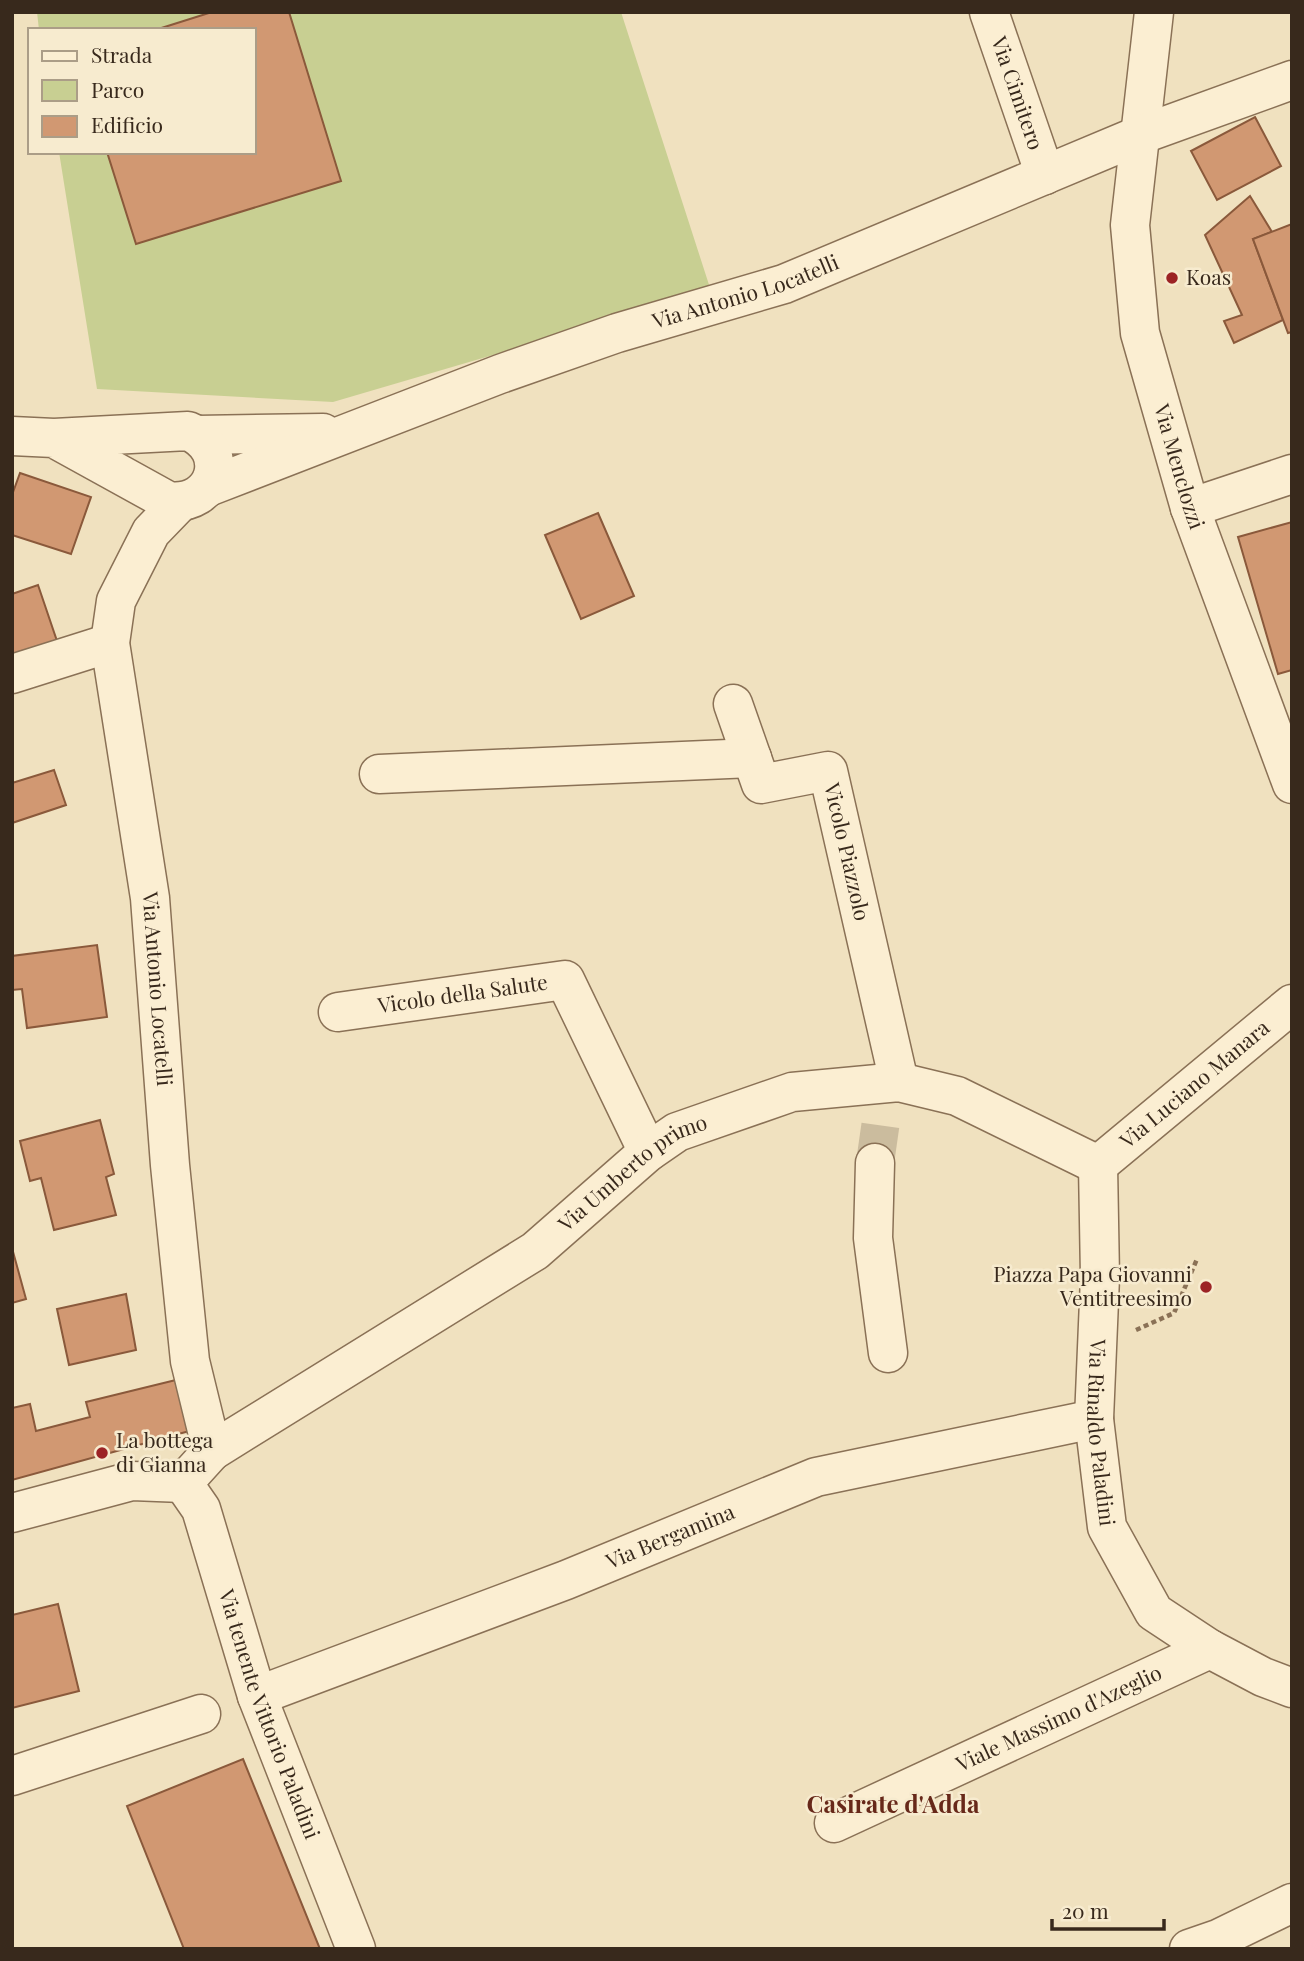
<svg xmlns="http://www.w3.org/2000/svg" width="1304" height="1961" viewBox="0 0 1304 1961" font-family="'Playfair Display',serif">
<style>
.green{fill:#c8cf92}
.building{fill:#d19872;stroke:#8a593b;stroke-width:2}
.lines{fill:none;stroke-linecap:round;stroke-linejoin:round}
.minor-tunnel{stroke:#cbbc9e;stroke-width:38;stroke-dasharray:38 19;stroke-linecap:butt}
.minor-casing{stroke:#8a7156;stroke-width:41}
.path{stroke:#8a7156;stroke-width:4.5;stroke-dasharray:5 3.5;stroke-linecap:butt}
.minor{stroke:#fbeed2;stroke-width:38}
.poi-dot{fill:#9c2325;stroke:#f7ebcf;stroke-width:2.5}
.labels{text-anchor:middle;stroke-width:5;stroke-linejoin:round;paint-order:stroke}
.street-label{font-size:21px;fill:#38291c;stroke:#f7ebcf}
.poi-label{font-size:21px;fill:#38291c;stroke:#f7ebcf;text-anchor:start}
.quarter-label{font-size:24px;font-weight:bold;fill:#672819;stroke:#f7ebcf}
</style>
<rect width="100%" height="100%" fill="#f0e1bf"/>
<polygon class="green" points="37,12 621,12 711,291 333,402 97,389 59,152 254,152 254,30 39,30"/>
<g class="building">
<polygon points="212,12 289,12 341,181 136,244 107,152 254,152 254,30 155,30"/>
<polygon points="1255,117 1281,166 1217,200 1191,151"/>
<polygon points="1250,196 1272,232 1253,239 1283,320 1234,343 1224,321 1242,315 1205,235"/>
<polygon points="1292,224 1292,332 1288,333 1253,239"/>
<polygon points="20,473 91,497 71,554 12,535 12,495"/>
<polygon points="598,513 634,596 581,619 545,535"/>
<polygon points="1292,522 1292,670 1278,674 1238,537"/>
<polygon points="38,585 59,647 12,663 12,594"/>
<polygon points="54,770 66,805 12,823 12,783"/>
<polygon points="97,945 107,1017 27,1028 22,989 12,990 12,956"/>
<polygon points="100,1120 114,1174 106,1177 116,1215 54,1230 41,1178 30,1181 20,1141"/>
<polygon points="12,1248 26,1299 12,1303"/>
<polygon points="126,1294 136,1350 69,1365 57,1309"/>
<polygon points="184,1378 193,1430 12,1480 12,1408 30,1404 36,1431 90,1417 86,1402"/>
<polygon points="58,1604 79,1691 12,1708 12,1615"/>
<polygon points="243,1759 320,1949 184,1949 127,1806"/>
</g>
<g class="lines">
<polyline class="minor-tunnel" points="875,1163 883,1107"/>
<defs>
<g id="minor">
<path id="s1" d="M 989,12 L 1045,175"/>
<path id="s2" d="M 1154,12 L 1130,225 L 1140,333 L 1190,508 L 1292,784"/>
<polyline points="197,435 323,433"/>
<path d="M 12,436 L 54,438 L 188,431 C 233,450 216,507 168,501 L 54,438"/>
<path id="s3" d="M 208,487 L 500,374 L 617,333 L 784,284 L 1140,135 L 1292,80"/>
<path id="s4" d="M 180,502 L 151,532 L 116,601 L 110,643 L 150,898 L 170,1165 L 190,1361 L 212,1451 L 183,1483"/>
<polyline points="1190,508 1292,474"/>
<polyline points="12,674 110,643"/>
<path id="s5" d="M 733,704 L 761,784 L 828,771 L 899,1082"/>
<polyline points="379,774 752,758"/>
<path id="s6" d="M 338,1012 L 565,980 L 648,1152"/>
<polyline points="875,1163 873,1238 888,1353"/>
<path id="s7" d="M 1098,1165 L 1100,1277 L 1094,1419 L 1107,1527 L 1154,1612 L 1210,1649 L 1263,1677 L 1292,1688"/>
<path id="s8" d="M 1098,1165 L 1292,1004"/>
<path id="s9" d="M 212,1451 L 535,1251 L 648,1152 L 677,1132 L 792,1092 L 899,1082 L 957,1096 L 1098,1165"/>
<path id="s10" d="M 183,1483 L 201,1509 L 257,1696 L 356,1949"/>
<polyline points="12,1513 132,1481 183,1483"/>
<path id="s11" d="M 257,1696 L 566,1580 L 816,1477 L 1094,1419"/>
<polyline points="12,1776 201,1714"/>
<path id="s12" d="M 834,1823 L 1210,1649"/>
<polyline points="1189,1949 1218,1939 1292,1903"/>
</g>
</defs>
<use href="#minor" class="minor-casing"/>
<polyline class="path" points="1136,1330 1174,1313 1197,1259"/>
<use href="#minor" class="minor"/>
</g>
<g class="poi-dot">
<circle cx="1172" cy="278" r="7"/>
<circle cx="1206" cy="1287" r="7"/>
<circle cx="102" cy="1453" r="7"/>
</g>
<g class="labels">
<g class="street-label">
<text dy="7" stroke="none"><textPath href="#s1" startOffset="86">Via Cimitero</textPath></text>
<text dy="7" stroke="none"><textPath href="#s3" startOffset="572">Via Antonio Locatelli</textPath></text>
<text dy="7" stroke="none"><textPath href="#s2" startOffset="462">Via Menclozzi</textPath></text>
<text dy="7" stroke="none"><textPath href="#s5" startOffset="236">Vicolo Piazzolo</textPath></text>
<text dy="7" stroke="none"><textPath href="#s4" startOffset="511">Via Antonio Locatelli</textPath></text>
<text dy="7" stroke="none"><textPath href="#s6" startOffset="126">Vicolo della Salute</textPath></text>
<text dy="7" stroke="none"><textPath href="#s8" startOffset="126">Via Luciano Manara</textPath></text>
<text dy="7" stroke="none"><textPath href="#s9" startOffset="506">Via Umberto primo</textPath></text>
<text dy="7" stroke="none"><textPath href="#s7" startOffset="268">Via Rinaldo Paladini</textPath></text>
<text dy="7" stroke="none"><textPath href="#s11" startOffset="443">Via Bergamina</textPath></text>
<text dy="7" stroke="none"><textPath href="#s10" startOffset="248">Via tenente Vittorio Paladini</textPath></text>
<text dy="7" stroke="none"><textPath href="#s12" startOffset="248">Viale Massimo d'Azeglio</textPath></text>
</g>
<g class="poi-label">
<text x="1186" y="285">Koas</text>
<text x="1192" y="1282" text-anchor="end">Piazza Papa Giovanni<tspan x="1192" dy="24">Ventitreesimo</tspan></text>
<text x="116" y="1448">La bottega<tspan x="116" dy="24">di Gianna</tspan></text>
</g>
<g class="quarter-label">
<text x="893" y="1813">Casirate d'Adda</text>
</g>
</g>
<rect width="1304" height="1961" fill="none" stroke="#38291c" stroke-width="28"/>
<rect x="28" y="28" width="228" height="126" fill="#f7ebcf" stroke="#ab9d87" stroke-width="2"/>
<rect x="42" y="51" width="35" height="10" fill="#fbeed2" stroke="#ab9d87" stroke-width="2"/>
<text x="91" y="63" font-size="21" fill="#38291c">Strada</text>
<rect x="42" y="80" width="35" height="21" fill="#c8cf92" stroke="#ab9d87" stroke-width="2"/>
<text x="91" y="98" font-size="21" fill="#38291c">Parco</text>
<rect x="42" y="116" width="35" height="21" fill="#d19872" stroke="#ab9d87" stroke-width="2"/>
<text x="91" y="133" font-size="21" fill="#38291c">Edificio</text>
<path d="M1052 1919v10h112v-10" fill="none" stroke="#38291c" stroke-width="3.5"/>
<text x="1062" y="1919" font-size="21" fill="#38291c" stroke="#f7ebcf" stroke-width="5" paint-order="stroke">20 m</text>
</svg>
